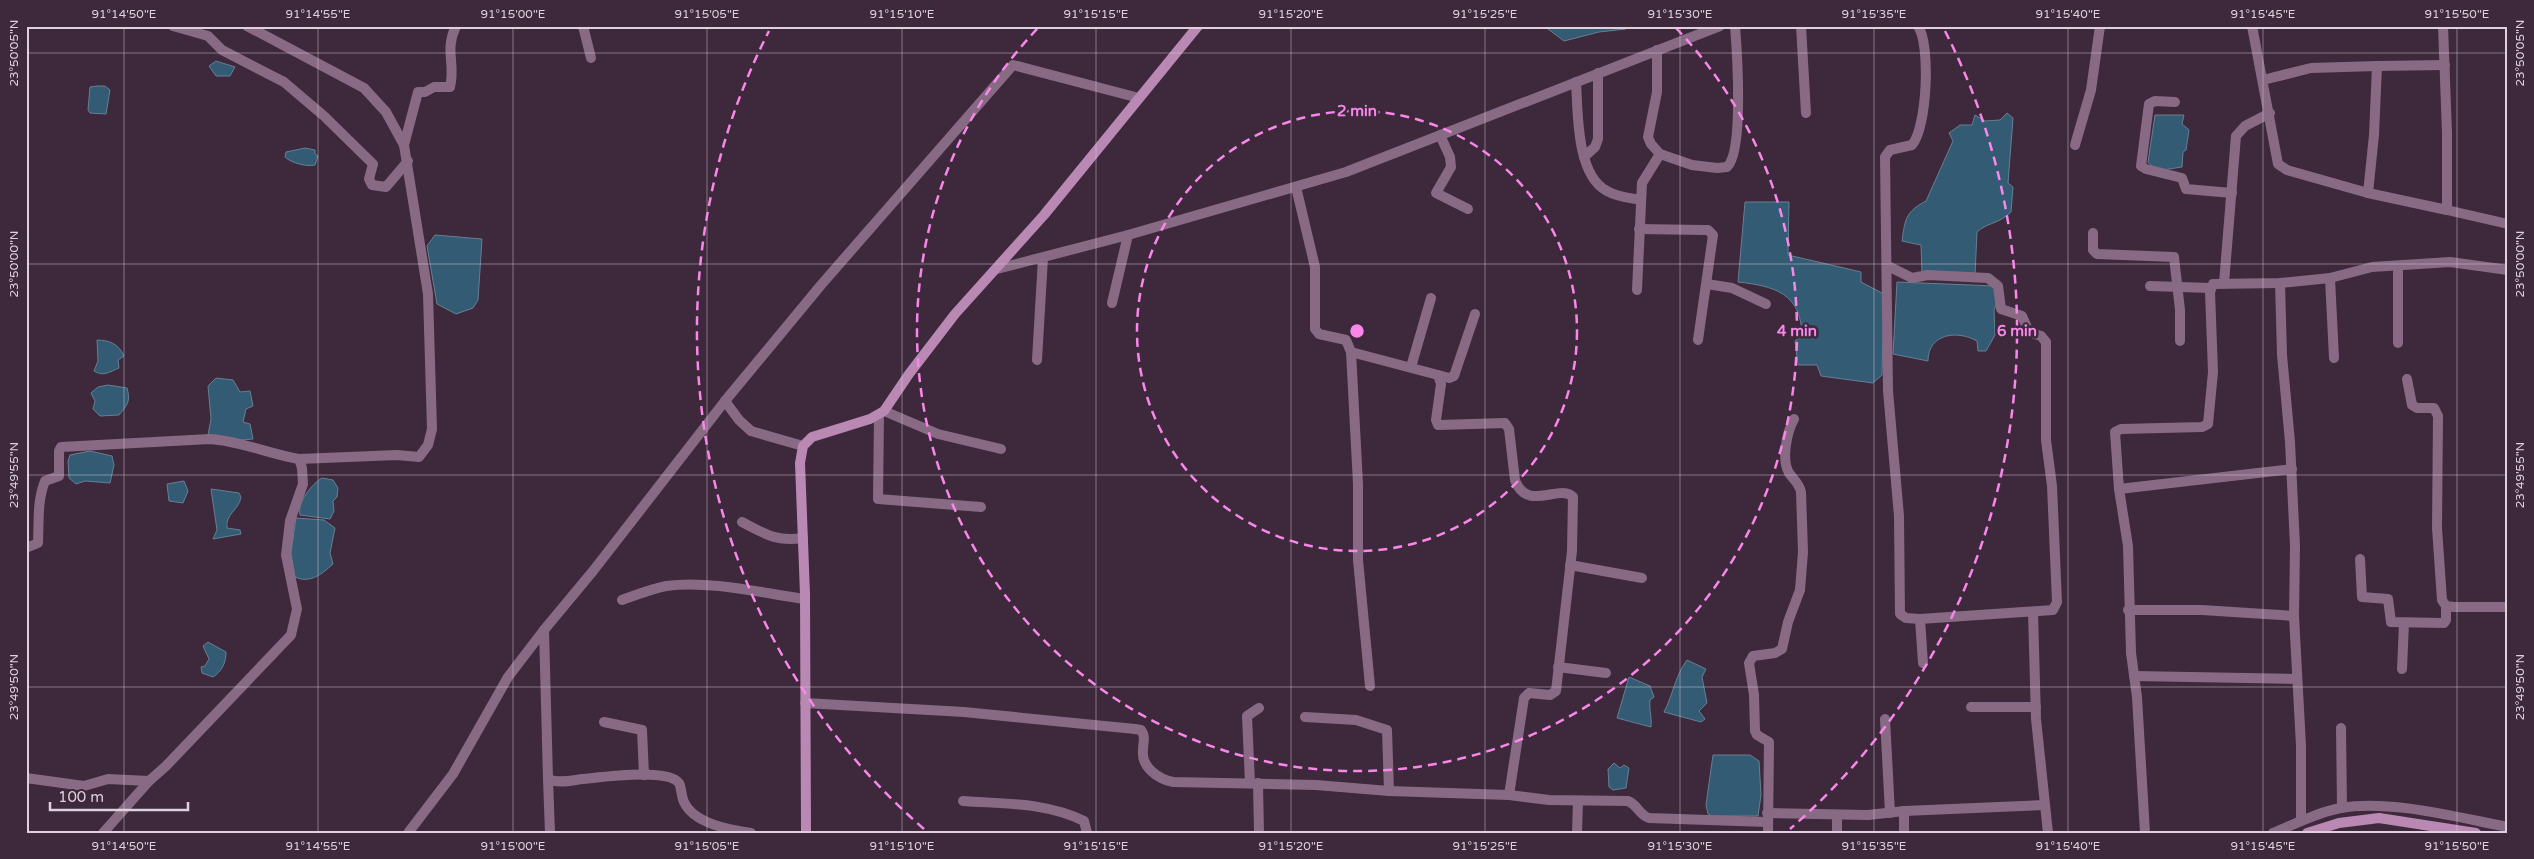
<svg xmlns="http://www.w3.org/2000/svg" width="2534" height="859" viewBox="0 0 2534 859" font-family="'Varela Round',sans-serif">
<style>
.water{fill:#335c74;stroke:#667f93}
.lines{fill:none;stroke-linecap:round;stroke-linejoin:round}
.street{stroke:#886a84;stroke-width:10}
.secondary{stroke:#b989b4;stroke-width:10}
.ticks{fill:none;stroke:#ded0dc;stroke-width:1;stroke-opacity:0.45}
.ring{fill:none;stroke:#f987e9;stroke-width:2.5;stroke-dasharray:9 6}
.centre{fill:#f987e9;stroke:#3d283c;stroke-width:2.5}
.ring-label{font-size:15px;text-anchor:middle;font-weight:bold;fill:#f987e9;stroke:#3d283c;stroke-width:5;stroke-linejoin:round;paint-order:stroke}
.neatline{fill:none;stroke:#ded0dc;stroke-width:2}
.ticks-label{font-size:12px;text-anchor:middle;fill:#ded0dc}
</style>
<rect width="100%" height="100%" fill="#3d283c"/>
<g class="water">
<polygon points="1544,26 1626,26 1626,29 1599,32 1564,41"/>
<polygon points="216,61 235,67 230,76 216,76 209,66"/>
<polygon points="97,86 105,86 110,90 106,114 90,113 88,110 90,87"/>
<path d="M 2007,113 L 2013,118 L 2008,183 L 2013,187 L 2011,212 C 1997,225 1988,222 1977,232 L 1975,275 L 1922,273 L 1921,245 L 1902,241 C 1905,220 1905,212 1926,201 L 1953,141 L 1949,133 L 1960,125 L 1972,125 L 1975,115 L 1985,121 L 2000,120 Z"/>
<polygon points="2155,115 2184,115 2182,124 2189,130 2186,150 2183,152 2182,167 2156,171 2148,162"/>
<path d="M 305,148 L 315,150 L 315,154 L 318,156 L 315,165 C 307,167 291,163 285,157 L 286,152 Z"/>
<path d="M 1745,202 L 1789,202 L 1788,255 L 1861,272 L 1861,282 L 1884,294 L 1882,375 L 1873,383 L 1821,376 L 1817,365 L 1798,365 L 1795,341 L 1802,335 C 1801,293 1774,286 1738,282 Z"/>
<polygon points="435,235 482,239 478,300 473,308 456,314 437,304 427,246"/>
<path d="M 1897,282 L 1995,286 L 1998,300 L 1994,310 L 1995,335 L 1986,351 L 1978,351 L 1977,341 C 1958,330 1928,333 1928,361 L 1893,354 Z"/>
<path d="M 97,340 C 109,340 119,344 124,356 L 118,360 L 119,368 C 109,372 104,377 94,371 L 98,361 Z"/>
<polygon points="216,378 233,380 240,392 250,391 253,406 246,409 243,422 250,424 253,439 230,441 208,435 211,419 208,386"/>
<path d="M 108,385 L 127,388 C 131,402 127,405 119,415 L 100,416 L 93,409 L 95,401 L 91,393 L 98,387 Z"/>
<polygon points="90,451 112,456 114,465 110,483 85,481 76,484 69,478 68,461 70,455"/>
<path d="M 322,478 L 333,480 L 338,488 L 337,497 L 333,501 L 334,511 L 330,519 L 300,515 C 297,502 312,484 322,478 Z"/>
<polygon points="184,481 188,491 183,503 169,501 167,484"/>
<path d="M 211,489 L 239,493 L 241,497 C 239,510 225,514 227,528 L 240,530 L 241,534 L 213,539 L 217,530 Z"/>
<path d="M 296,518 L 324,520 L 335,528 L 330,553 L 333,564 C 322,574 310,584 295,577 L 291,553 Z"/>
<path d="M 208,642 L 226,652 C 226,663 222,671 213,677 L 202,673 L 201,667 L 205,666 L 209,659 L 203,646 Z"/>
<path d="M 1687,660 L 1706,669 L 1702,677 L 1707,703 L 1699,711 L 1705,719 L 1701,722 L 1664,712 C 1673,695 1675,676 1687,660 Z"/>
<path d="M 1629,677 L 1650,686 L 1654,697 L 1650,700 C 1649,711 1652,716 1651,727 L 1617,718 Z"/>
<polygon points="1713,755 1750,755 1759,761 1761,795 1758,816 1712,816 1708,814 1706,805"/>
<polygon points="1614,763 1620,768 1624,765 1629,768 1626,788 1613,790 1609,787 1608,769"/>
</g>
<g class="lines">
<g class="street">
<polyline points="173,26 208,36 222,50 284,82 324,116 373,164 369,179 372,185 386,187 408,161"/>
<polyline points="583,26 591,58"/>
<polyline points="1801,26 1806,113"/>
<polyline points="2252,26 2278,164 2287,170 2368,193"/>
<polyline points="2443,26 2447,133 2447,210 2508,224"/>
<path d="M 1657,50 L 1657,92 L 1648,137 L 1651,144 L 1660,154 L 1692,165 L 1717,168 L 1727,167 C 1744,152 1737,51 1735,26"/>
<polyline points="2445,65 2377,66 2374,135 2368,193 2447,210"/>
<polyline points="2263,80 2311,68 2377,66"/>
<path d="M 1576,82 C 1578,112 1576,175 1607,191 C 1617,197 1630,198 1641,200"/>
<polyline points="2175,102 2155,101 2149,104 2141,166 2146,169 2182,178 2186,189 2232,193"/>
<polyline points="1440,135 1450,157 1451,167 1436,193 1468,209"/>
<path d="M 404,145 L 418,92 L 425,92 L 434,87 L 450,87 C 456,63 444,51 456,26"/>
<polyline points="2075,145 2091,90 2100,26"/>
<polyline points="1584,157 1595,147 1598,139 1598,73"/>
<polyline points="1296,187 1315,267 1315,329 1319,334 1346,340 1351,352 1358,484 1358,560 1370,686"/>
<polyline points="1639,229 1703,230 1708,230 1713,235 1698,340"/>
<polyline points="2093,233 2093,250 2097,254 2174,257 2180,310 2180,341"/>
<path d="M 1888,266 L 1912,278 L 1928,275 L 1988,278 L 1998,286 L 2001,309 L 2022,316 L 2029,332 L 2041,336 L 2046,342 L 2046,440 L 2052,486 L 2057,602 L 2053,610 L 1920,619 L 1906,618 L 1900,614 L 1899,516 L 1888,391 L 1885,157 L 1890,150 L 1912,145 C 1927,128 1931,45 1918,26"/>
<polyline points="2398,266 2398,343"/>
<polyline points="997,269 1128,235 1346,172 1720,26"/>
<polyline points="2330,278 2334,358"/>
<polyline points="2224,283 2236,136 2245,126 2270,113"/>
<polyline points="2280,283 2282,355 2290,442 2295,546 2294,616 2301,746 2301,821"/>
<polyline points="1707,284 1732,288 1766,304"/>
<polyline points="2150,286 2211,288"/>
<polyline points="1637,290 1642,183 1660,154"/>
<polyline points="1112,303 1128,235"/>
<path d="M 1351,352 L 1438,375 L 1441,384 L 1436,420 L 1438,425 L 1505,423 L 1509,429 L 1515,480 C 1527,513 1560,483 1573,497 L 1572,551 L 1556,691 L 1550,695 L 1529,693 L 1524,698 L 1509,795"/>
<polyline points="1037,360 1043,258"/>
<polyline points="1411,367 1431,298"/>
<polyline points="1438,375 1449,378 1454,376 1475,314"/>
<polyline points="2407,379 2412,405 2417,408 2434,408 2438,416 2437,528 2442,600 2446,606 2454,607 2508,607"/>
<polyline points="725,401 739,420 751,431 803,446"/>
<polyline points="884,411 938,434 1001,449"/>
<polyline points="879,415 878,499 981,507"/>
<polyline points="2119,489 2292,469"/>
<path d="M 742,522 C 765,534 776,542 803,538"/>
<path d="M 26,548 L 38,543 C 39,522 37,501 45,481 L 59,476 L 59,451 L 61,447 L 210,439 C 241,441 269,454 299,459"/>
<polyline points="2360,559 2362,597 2388,599 2391,622 2444,623 2446,620 2446,606"/>
<polyline points="1570,565 1642,578"/>
<path d="M 622,600 C 636,595 651,589 666,586 C 709,580 762,593 805,599"/>
<polyline points="2128,610 2202,610 2294,616"/>
<polyline points="2033,612 2036,719 2048,833"/>
<polyline points="1920,619 1923,663"/>
<path d="M 544,630 L 548,779 C 558,784 573,780 583,779 C 603,777 667,768 679,783 C 682,789 681,796 684,802 C 694,824 731,830 751,833"/>
<polyline points="1558,667 1606,673"/>
<polyline points="2402,669 2404,623"/>
<polyline points="2134,676 2297,679"/>
<path d="M 805,703 L 964,712 L 1135,729 L 1141,730 C 1146,737 1143,742 1143,750 C 1141,767 1158,779 1173,782 L 1316,785 L 1389,791 L 1509,795 L 1549,800 L 1628,801 C 1638,805 1639,815 1649,818 L 1767,822"/>
<polyline points="1971,707 2036,707"/>
<polyline points="1305,717 1356,720 1387,730 1389,791"/>
<polyline points="1885,719 1890,813"/>
<polyline points="604,722 642,730 644,775"/>
<polyline points="2341,728 2342,808"/>
<polyline points="26,778 84,786 108,779 149,781"/>
<polyline points="548,779 550,833"/>
<polyline points="1250,783 1247,716 1259,708"/>
<polyline points="1258,783 1259,833"/>
<path d="M 963,801 C 1003,804 1046,802 1084,821 L 1087,833"/>
<polyline points="1904,811 1904,833"/>
<polyline points="1767,813 1868,815 1904,811 2044,805"/>
<polyline points="103,833 149,781 166,766 291,635 297,609 286,555 290,521 303,484 302,468 299,459 397,455 419,457 428,445 432,429 428,294 404,145 386,112 364,88 247,26"/>
<polyline points="408,833 453,774 508,677 544,630 593,571 725,401 821,285 1013,65 1139,98"/>
<polyline points="1577,833 1578,801"/>
<path d="M 1768,833 L 1769,742 L 1757,735 L 1755,731 L 1754,695 L 1749,663 L 1753,656 L 1775,653 L 1782,649 L 1788,622 L 1800,590 L 1803,552 L 1801,492 C 1799,483 1794,480 1789,473 C 1781,459 1787,432 1794,419"/>
<polyline points="1837,833 1837,815"/>
<polyline points="2145,833 2137,697 2131,653 2128,546 2119,489 2115,432 2121,429 2202,427 2208,424 2213,372 2210,292 2213,284 2280,283 2330,278 2372,267 2450,262 2508,270"/>
<path d="M 2273,833 C 2295,824 2318,812 2341,808 C 2389,799 2460,818 2508,827"/>
</g>
<g class="secondary">
<polyline points="806,833 805,594 800,463 803,446 812,437 870,419 884,411 909,374 955,314 1044,215 1198,26"/>
<polyline points="2307,833 2339,823 2379,818 2476,833"/>
</g>
</g>
<path class="ticks" d="M 124,26 L 124,833M 318,26 L 318,833M 513,26 L 513,833M 707,26 L 707,833M 902,26 L 902,833M 1096,26 L 1096,833M 1291,26 L 1291,833M 1485,26 L 1485,833M 1680,26 L 1680,833M 1874,26 L 1874,833M 2068,26 L 2068,833M 2263,26 L 2263,833M 2457,26 L 2457,833M 26,53 L 2508,53M 26,264 L 2508,264M 26,475 L 2508,475M 26,687 L 2508,687"/>
<g class="ring">
<circle cx="1357" cy="331" r="220"/>
<path d="M1676 28A440 440 0 1 1 1038 28"/>
<path d="M924 829A660 660 0 0 1 769 31M1945 31A660 660 0 0 1 1790 829"/>
</g>
<circle cx="1357" cy="331" r="8" class="centre"/>
<g class="ring-label">
<text x="1357" y="116">2 min</text>
<text x="1797" y="336">4 min</text>
<text x="2017" y="336">6 min</text>
</g>
<rect width="2534" height="859" fill="none" stroke="#3d283c" stroke-width="55"/>
<path d="M50 802v8h138v-8" fill="none" stroke="#ded0dc" stroke-width="2.5"/>
<text x="58" y="802" font-size="15" fill="#ded0dc" stroke="#3d283c" stroke-width="4" paint-order="stroke">100 m</text>
<rect x="28" y="28" width="2478" height="804" class="neatline"/>
<g class="ticks-label">
<text x="124" y="18">91°14'50"E</text>
<text x="318" y="18">91°14'55"E</text>
<text x="513" y="18">91°15'00"E</text>
<text x="707" y="18">91°15'05"E</text>
<text x="902" y="18">91°15'10"E</text>
<text x="1096" y="18">91°15'15"E</text>
<text x="1291" y="18">91°15'20"E</text>
<text x="1485" y="18">91°15'25"E</text>
<text x="1680" y="18">91°15'30"E</text>
<text x="1874" y="18">91°15'35"E</text>
<text x="2068" y="18">91°15'40"E</text>
<text x="2263" y="18">91°15'45"E</text>
<text x="2457" y="18">91°15'50"E</text>
<text transform="translate(14 53) rotate(-90)" y="4">23°50'05"N</text>
<text transform="translate(2520 53) rotate(-90)" y="4">23°50'05"N</text>
<text transform="translate(14 264) rotate(-90)" y="4">23°50'00"N</text>
<text transform="translate(2520 264) rotate(-90)" y="4">23°50'00"N</text>
<text transform="translate(14 475) rotate(-90)" y="4">23°49'55"N</text>
<text transform="translate(2520 475) rotate(-90)" y="4">23°49'55"N</text>
<text transform="translate(14 687) rotate(-90)" y="4">23°49'50"N</text>
<text transform="translate(2520 687) rotate(-90)" y="4">23°49'50"N</text>
<text x="124" y="850">91°14'50"E</text>
<text x="318" y="850">91°14'55"E</text>
<text x="513" y="850">91°15'00"E</text>
<text x="707" y="850">91°15'05"E</text>
<text x="902" y="850">91°15'10"E</text>
<text x="1096" y="850">91°15'15"E</text>
<text x="1291" y="850">91°15'20"E</text>
<text x="1485" y="850">91°15'25"E</text>
<text x="1680" y="850">91°15'30"E</text>
<text x="1874" y="850">91°15'35"E</text>
<text x="2068" y="850">91°15'40"E</text>
<text x="2263" y="850">91°15'45"E</text>
<text x="2457" y="850">91°15'50"E</text>
</g>
</svg>
